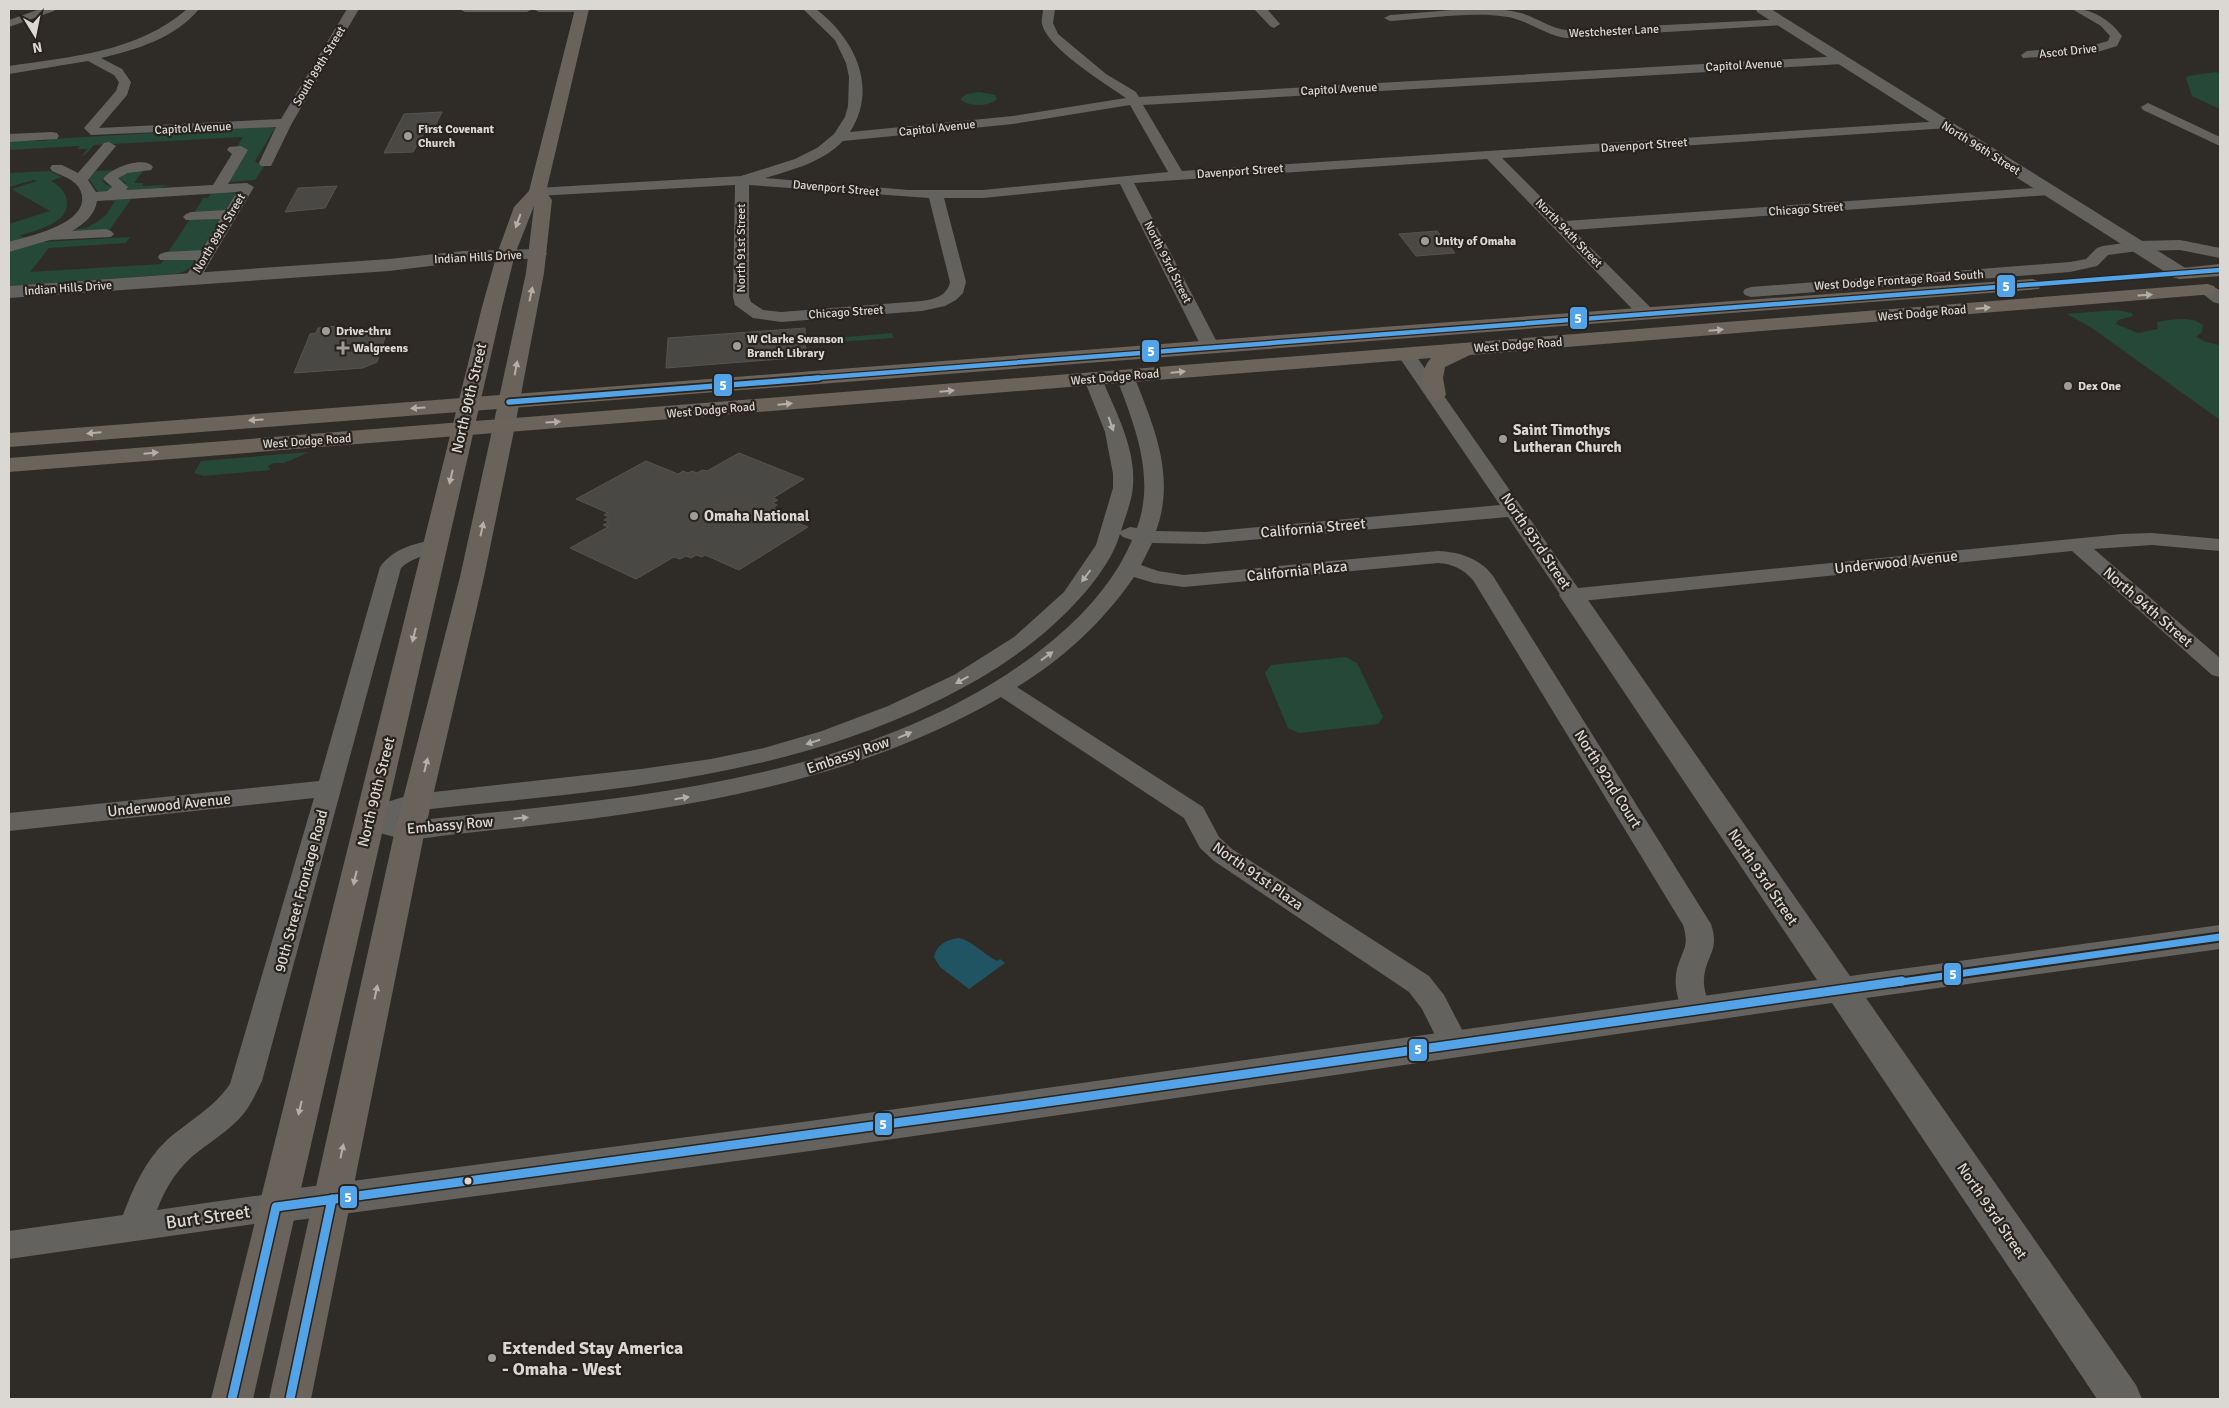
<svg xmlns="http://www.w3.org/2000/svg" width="2229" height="1408" viewBox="0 0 2229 1408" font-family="Signika,sans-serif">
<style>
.green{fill:#254838}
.water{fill:#205462}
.building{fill:#4a4844;stroke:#555350}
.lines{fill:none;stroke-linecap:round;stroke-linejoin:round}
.minor{fill:#64625e;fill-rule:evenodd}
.tertiary{fill:#64625e;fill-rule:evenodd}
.primary{fill:#6a635b;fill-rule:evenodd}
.trunk{fill:#6c645a;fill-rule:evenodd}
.motorway{fill:#6e655a;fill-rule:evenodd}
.bus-1-far3-casing{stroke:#28231c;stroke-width:7}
.bus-1-far2-casing{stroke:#28231c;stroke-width:9}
.bus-1-far1-casing{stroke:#28231c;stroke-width:11}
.bus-1-casing{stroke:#28231c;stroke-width:12}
.bus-1-far3{stroke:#53a3e8;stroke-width:4.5}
.bus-1-far2{stroke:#53a3e8;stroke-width:5.5}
.bus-1-far1{stroke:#53a3e8;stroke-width:7}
.bus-1{stroke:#53a3e8;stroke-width:9}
.oneway{fill:#b3afa9}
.oneway2{fill:#b4afa9}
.oneway3{fill:#b1afaa}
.poi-dot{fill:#9f9c97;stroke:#28231c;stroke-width:2}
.bus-dot{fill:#dbd8d3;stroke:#28231c;stroke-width:2}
.labels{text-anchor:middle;stroke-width:4.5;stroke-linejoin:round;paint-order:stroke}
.far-street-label{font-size:12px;fill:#dbd8d3;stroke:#28231c}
.far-poi-label{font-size:12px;font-weight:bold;fill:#dbd8d3;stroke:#28231c;text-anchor:start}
.street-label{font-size:15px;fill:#dbd8d3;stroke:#28231c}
.poi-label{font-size:15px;font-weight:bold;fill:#dbd8d3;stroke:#28231c;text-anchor:start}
.near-street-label{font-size:18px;fill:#dbd8d3;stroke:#28231c}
.near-poi-label{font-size:18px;font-weight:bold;fill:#dbd8d3;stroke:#28231c;text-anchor:start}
.line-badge{stroke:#28231c;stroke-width:2}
.badge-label{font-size:14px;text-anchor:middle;font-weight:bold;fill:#fff}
</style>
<rect width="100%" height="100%" fill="#2f2c28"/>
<g class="green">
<polygon points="2216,72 2220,73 2220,109 2192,96 2186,78 2188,76"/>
<path d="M 979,92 L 995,95 L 997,99 C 988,107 971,107 961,100 L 961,98 L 967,94 Z"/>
<polygon points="269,126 275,128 255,161 257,163 265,165 255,180 228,182 248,150 236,148 243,137 94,145 85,155 82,156 87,149 77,149 80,146 9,150 9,141 44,141 52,139"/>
<polygon points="117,170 107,174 102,179 105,184 112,187 110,190 98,192 89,179 96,171"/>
<polygon points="144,170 134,183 144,183 142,186 168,185 160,188 128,190 125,189 126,183 117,178 120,175"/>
<path d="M 49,171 L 62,177 L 51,181 C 60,186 66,192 67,202 C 69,224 35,230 19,236 L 28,238 L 9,244 L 9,224 L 50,211 L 11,189 L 37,181 L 34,180 L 9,187 L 9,173 Z"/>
<polygon points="213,190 237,193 225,211 193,215 203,198 208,198"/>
<polygon points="131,199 108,232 78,233 70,230 86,228 97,222 106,215 115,201 106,200"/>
<polygon points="190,219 220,219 201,250 167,254"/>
<path d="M 130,237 L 126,243 L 49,248 L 30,272 L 161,264 L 164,259 L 194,259 C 193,269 184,272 175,274 L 9,286 L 9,250 L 43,242 Z"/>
<path d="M 2116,310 L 2132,313 L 2133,316 L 2118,320 L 2116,324 L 2138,333 L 2158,329 L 2157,322 C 2171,320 2191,315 2203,325 L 2202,332 L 2196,337 L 2206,342 L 2220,345 L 2220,420 L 2092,328 L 2067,314 Z"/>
<polygon points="892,333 893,338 838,342 837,338"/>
<polygon points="309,452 284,463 274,463 268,466 270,470 204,476 194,473 201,461"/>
<polygon points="1346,657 1357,663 1383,717 1378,724 1299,733 1288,728 1265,673 1271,665"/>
</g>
<path class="water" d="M 959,938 C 974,942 983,954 997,961 L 1000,959 L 1005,963 L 969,989 L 940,967 L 934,957 C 937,944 946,940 959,938 Z"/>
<g class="building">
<polygon points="442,112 434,128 426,129 413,152 384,153 404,114"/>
<polygon points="337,186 325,208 285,212 298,188"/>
<polygon points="1437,231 1455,253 1416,256 1399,234"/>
<polygon points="338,326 335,332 388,328 377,362 363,368 294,373 310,334 316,333 318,328"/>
<polygon points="805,328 806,357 666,368 668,338"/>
<polygon points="739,453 804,479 773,498 778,500 773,503 777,505 773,508 779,510 773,513 808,527 739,570 705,555 702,557 696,555 691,558 686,556 680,559 674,557 636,579 570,548 608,527 603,525 609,522 604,520 609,517 604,515 608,513 576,499 646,461 678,474 683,471 688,473 692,471 697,473 702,470 707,471"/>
</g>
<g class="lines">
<g class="minor">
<polygon points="40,9 56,9 54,11 9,27 9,20"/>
<path d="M 187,9 L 199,9 C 176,38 135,50 101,58 L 122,69 L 131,82 L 127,95 L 99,128 L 281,119 L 347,9 L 359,9 L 292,123 L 271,166 L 261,166 L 259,163 L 276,127 L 91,135 L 84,128 L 116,91 L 119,82 L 114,75 L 88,61 L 9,74 L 9,66 C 70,57 138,52 187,9 Z"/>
<polygon points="459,9 533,9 527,12 465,12"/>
<polygon points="533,9 588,9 582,12 539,12"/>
<path d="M 803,9 L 816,9 C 854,38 879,87 850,132 L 1013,116 L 1126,98 C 1105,83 1048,49 1042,24 C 1041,20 1043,14 1043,9 L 1055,9 L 1053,23 L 1058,34 L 1106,74 L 1136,92 L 1139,97 L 1842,56 L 1848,60 L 1842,64 L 1143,105 L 1182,171 L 1943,121 L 1950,125 L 1948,128 L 1502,158 L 1565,221 L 2049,187 L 2056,191 L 2049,195 L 1573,230 L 1652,309 L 1654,313 L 1652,317 L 1640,317 L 1487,159 L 1134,183 L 1219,346 L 1216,350 L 1204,350 L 1201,346 L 1120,184 L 983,198 L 944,198 L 966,282 L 963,293 L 956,300 L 945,306 L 922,311 L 781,322 L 753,318 L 735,305 L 733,297 L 735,185 L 537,196 L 532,195 L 530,192 L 532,189 L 537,188 L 741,176 L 795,159 L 817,148 L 834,134 L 845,117 L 848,106 L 849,77 L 846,63 L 835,40 ZM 1130,105 L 1168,172 L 983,190 L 909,190 L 765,178 C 792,170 823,162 843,141 L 1013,124 ZM 749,185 L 929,198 L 950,282 C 947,296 935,299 922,301 L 781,312 L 763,310 L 751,302 L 749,297 Z"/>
<polygon points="1254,9 1267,9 1280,24 1274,28 1270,26"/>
<path d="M 1465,9 C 1484,9 1503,8 1521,13 C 1537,18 1550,28 1566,30 L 1783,19 L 1789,22 L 1783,25 L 1566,38 C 1545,35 1529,21 1508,17 C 1470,11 1429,19 1390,21 L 1384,18 L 1390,15 Z"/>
<path d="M 2072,9 C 2092,8 2110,20 2122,36 L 2117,46 L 2091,54 L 2023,58 L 2021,55 L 2027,51 L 2090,46 L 2108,41 L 2110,36 L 2101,26 Z"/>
<polygon points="2148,103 2220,137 2220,146 2143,110 2141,107"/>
<polygon points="52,132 57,133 59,136 57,139 9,142 9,134"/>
<path d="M 109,142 L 116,146 L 88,180 L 96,192 L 107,191 L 112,187 L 103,179 C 110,168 144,155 153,167 L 151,170 L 128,173 L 118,178 L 128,187 L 126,190 L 213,185 L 232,154 L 227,150 L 229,147 L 241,146 L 248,150 L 228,184 L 247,183 L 254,187 L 198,282 L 186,282 L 184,279 L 196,260 L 160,260 L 158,257 L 160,254 L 166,252 L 202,250 L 220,219 L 186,220 L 183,217 L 186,214 L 191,212 L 226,210 L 237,192 L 97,201 C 95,215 84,224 72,231 L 106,229 L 111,231 L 114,234 L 111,237 L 50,240 L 9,252 L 9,242 C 29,236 78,226 82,202 C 83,196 81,189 76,184 C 70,178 60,175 52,171 L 50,168 L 52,165 L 62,165 L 78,173 L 104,143 Z"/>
<polygon points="2180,240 2220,248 2220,258 2180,250 2138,251 2108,255 2097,266 2070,272 1751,297 1745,295 1743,292 1745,289 1751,287 2070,262 2086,259 2097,248 2103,246 2138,241"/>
<path d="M 1406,349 L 1412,350 L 1578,588 L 2122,534 L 2152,533 L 2220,539 L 2220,551 L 2152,545 L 2094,549 L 2220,658 L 2220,677 L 2212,675 L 2072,551 L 1572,602 L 1564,600 L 1508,517 L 1205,544 L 1152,543 L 1141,565 L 1158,571 L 1184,575 L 1438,551 C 1459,552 1480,558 1493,576 L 1711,924 C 1720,952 1706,954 1704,979 C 1703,989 1708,1000 1712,1010 L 1707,1018 L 1697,1021 L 1687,1018 C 1678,1003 1673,986 1677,969 C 1682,950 1690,947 1683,925 L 1473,580 C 1463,569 1453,564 1438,563 L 1184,587 L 1154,583 L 1134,577 C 1103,622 1064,658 1017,687 L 1203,807 L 1219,837 L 1232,849 L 1429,976 L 1444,995 L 1469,1043 L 1465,1051 L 1454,1054 L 1443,1051 L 1422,1009 L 1409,992 L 1214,861 L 1200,848 L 1184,818 L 1001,697 C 858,780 693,808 531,826 C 504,829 476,832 449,835 C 437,836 424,839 411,839 C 395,839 375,831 360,827 L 356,821 C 364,808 400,797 416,794 L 641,769 L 711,759 L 764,748 L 822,731 L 888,706 L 954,675 L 1014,637 L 1064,592 L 1096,545 L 1113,488 L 1113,474 L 1105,432 L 1084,379 L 1087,375 L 1093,374 L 1099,375 L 1102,379 C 1116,412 1136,449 1133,486 C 1132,501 1125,517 1121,531 L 1130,527 L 1137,528 C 1156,475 1134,425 1116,376 L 1119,372 L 1125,371 L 1131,372 L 1134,376 C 1154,427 1176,476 1156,531 L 1205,532 L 1500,505 L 1397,354 L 1400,350 ZM 1120,534 L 1123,537 L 1132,540 C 1113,586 1076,623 1037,653 C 863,784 619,799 410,821 L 397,818 L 421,810 C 597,791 773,781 935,702 C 978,681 1018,657 1053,625 C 1078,603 1111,566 1120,534 Z"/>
<path d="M 436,539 L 443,541 L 446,545 C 441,553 414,555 401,568 L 262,1081 C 255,1095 249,1109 238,1120 C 226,1132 212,1141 199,1151 C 179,1166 166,1186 157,1210 L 276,1193 L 288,1197 L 292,1207 L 288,1217 L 276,1221 L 9,1259 L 9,1231 L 123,1215 C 133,1188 145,1161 166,1141 C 188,1121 213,1109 230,1084 L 314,798 L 9,831 L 9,813 L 319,781 L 380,567 C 394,548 414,544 436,539 Z"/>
</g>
<g class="tertiary">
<polygon points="1756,9 1771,9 2187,269 2189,273 2187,277 2180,279 2173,277 1757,12"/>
<polygon points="538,249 544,250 547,254 544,258 463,262 389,271 9,298 9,286 389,259 463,251"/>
<polygon points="2207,284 2220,290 2220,304 2213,302 2198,290 2200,286"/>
<polygon points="1572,587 1581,590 1850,976 2220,925 2220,949 1866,998 2136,1385 2142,1399 2097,1399 1832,1003 810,1151 276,1223 263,1218 257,1207 263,1196 276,1191 810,1121 1817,980 1559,595 1563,590"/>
</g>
<polygon class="primary" points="575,9 589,9 546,192 552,200 544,273 515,426 484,577 425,830 311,1399 269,1399 395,830 460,577 493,426 526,273 534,206 515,254 502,307 253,1399 211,1399 482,307 497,254 514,207 529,191"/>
<g class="trunk">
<polygon points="2032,279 2039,281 2041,285 2039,289 9,447 9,433 1396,326"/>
<path d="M 2207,284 L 2214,286 L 2216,290 L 2214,294 L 1470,355 L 1445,367 L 1443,378 L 1446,395 L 1442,399 L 1435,401 L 1428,399 C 1419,386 1421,369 1431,358 L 9,472 L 9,458 Z"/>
</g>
<polygon class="motorway" points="2220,264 2220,276 2180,279 2173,277 2171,273 2173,269"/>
<defs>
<polyline id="bus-1-far3" points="803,379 2220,270"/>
<polyline id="bus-1-far2" points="509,402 819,378"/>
<polyline id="bus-1-far1" points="1894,983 2220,937"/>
<g id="bus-1">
<polyline points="232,1399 276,1207 1005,1108 1902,981"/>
<polyline points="290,1399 332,1199"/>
</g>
</defs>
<use href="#bus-1-far3" class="bus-1-far3-casing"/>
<use href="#bus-1-far2" class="bus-1-far2-casing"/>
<use href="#bus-1-far1" class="bus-1-far1-casing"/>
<use href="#bus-1" class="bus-1-casing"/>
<use href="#bus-1-far3" class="bus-1-far3"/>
<use href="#bus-1-far2" class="bus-1-far2"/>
<use href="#bus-1-far1" class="bus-1-far1"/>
<use href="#bus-1" class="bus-1"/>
</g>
<defs><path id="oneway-solid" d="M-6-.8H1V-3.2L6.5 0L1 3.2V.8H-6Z" transform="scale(1.25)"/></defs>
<g class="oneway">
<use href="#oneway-solid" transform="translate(518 221) rotate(110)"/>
<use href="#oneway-solid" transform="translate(531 294) rotate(-78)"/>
<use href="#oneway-solid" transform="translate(516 368) rotate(-79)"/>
<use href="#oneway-solid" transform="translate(451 477) rotate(103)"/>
<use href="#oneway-solid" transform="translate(482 529) rotate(-78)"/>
<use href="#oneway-solid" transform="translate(414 635) rotate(104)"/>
<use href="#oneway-solid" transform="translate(426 765) rotate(-76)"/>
<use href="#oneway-solid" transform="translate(355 878) rotate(103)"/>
<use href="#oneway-solid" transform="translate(376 992) rotate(-78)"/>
<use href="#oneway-solid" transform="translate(300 1108) rotate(103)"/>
<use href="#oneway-solid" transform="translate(342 1151) rotate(-78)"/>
</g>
<g class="oneway2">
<use href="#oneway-solid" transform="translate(2145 295) rotate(-4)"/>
<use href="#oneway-solid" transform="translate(1983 308) rotate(-5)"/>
<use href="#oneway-solid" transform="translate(1716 330) rotate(-5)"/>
<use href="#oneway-solid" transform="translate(1178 372) rotate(-5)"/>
<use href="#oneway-solid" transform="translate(947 391) rotate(-5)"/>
<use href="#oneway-solid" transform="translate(785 404) rotate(-5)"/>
<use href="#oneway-solid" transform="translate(418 408) rotate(176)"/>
<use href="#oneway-solid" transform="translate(256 420) rotate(176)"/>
<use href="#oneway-solid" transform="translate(553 422) rotate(-4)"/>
<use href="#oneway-solid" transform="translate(94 433) rotate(175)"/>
<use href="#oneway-solid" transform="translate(151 453) rotate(-5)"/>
</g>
<g class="oneway3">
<use href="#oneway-solid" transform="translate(1111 424) rotate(71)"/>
<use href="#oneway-solid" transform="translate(1086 576) rotate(127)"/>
<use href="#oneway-solid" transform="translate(1047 656) rotate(-36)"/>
<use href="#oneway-solid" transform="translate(962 680) rotate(151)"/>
<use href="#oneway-solid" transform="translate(905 735) rotate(-23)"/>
<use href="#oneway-solid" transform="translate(813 742) rotate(163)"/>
<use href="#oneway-solid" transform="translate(682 798) rotate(-9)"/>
<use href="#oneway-solid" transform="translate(521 818) rotate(-6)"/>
</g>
<g class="poi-dot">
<circle cx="408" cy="136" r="5"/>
<circle cx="1425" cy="241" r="5"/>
<circle cx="326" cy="331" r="5"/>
<circle cx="737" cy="346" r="5"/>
<path d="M340.5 340.5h5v5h5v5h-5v5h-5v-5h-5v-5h5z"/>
<circle cx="2068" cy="386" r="5"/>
<circle cx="1503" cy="439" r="5"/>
<circle cx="694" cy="516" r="5"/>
<circle cx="492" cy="1358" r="5"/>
</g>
<circle class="bus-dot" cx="468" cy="1181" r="4.5"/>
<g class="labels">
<g class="far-street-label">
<text transform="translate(1614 31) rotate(-3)" y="4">Westchester Lane</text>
<text transform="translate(2068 51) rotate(-6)" y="4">Ascot Drive</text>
<text transform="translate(1744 65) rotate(-3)" y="4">Capitol Avenue</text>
<text transform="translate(319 66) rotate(-59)" y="4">South 89th Street</text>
<text transform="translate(1339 89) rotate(-3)" y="4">Capitol Avenue</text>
<text transform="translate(193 128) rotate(-3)" y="4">Capitol Avenue</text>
<text transform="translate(937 128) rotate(-6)" y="4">Capitol Avenue</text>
<text transform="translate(1644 145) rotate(-4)" y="4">Davenport Street</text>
<text transform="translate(1981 148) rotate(32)" y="4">North 96th Street</text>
<text transform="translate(1240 171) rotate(-4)" y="4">Davenport Street</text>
<text transform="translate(836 188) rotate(5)" y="4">Davenport Street</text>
<text transform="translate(1806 209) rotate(-4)" y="4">Chicago Street</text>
<text transform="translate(219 233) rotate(-59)" y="4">North 89th Street</text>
<text transform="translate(1569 233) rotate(46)" y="4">North 94th Street</text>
<text transform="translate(741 248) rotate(-90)" y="4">North 91st Street</text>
<text transform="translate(478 257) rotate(-3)" y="4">Indian Hills Drive</text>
<text transform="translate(1168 262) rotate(63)" y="4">North 93rd Street</text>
<text transform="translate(1899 280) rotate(-4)" y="4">West Dodge Frontage Road South</text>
<text transform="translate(68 288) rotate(-4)" y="4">Indian Hills Drive</text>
<text transform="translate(846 312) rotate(-4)" y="4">Chicago Street</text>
<text transform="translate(1922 313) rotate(-5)" y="4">West Dodge Road</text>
<text transform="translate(1518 345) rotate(-4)" y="4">West Dodge Road</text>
<text transform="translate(1115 377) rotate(-5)" y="4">West Dodge Road</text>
<text transform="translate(711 410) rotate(-5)" y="4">West Dodge Road</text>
<text transform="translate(307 441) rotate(-4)" y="4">West Dodge Road</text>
</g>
<g class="far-poi-label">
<text x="418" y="133">First Covenant<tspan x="418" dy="14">Church</tspan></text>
<text x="1435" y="245">Unity of Omaha</text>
<text x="336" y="335">Drive-thru</text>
<text x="747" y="343">W Clarke Swanson<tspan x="747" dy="14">Branch Library</tspan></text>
<text x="353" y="352">Walgreens</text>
<text x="2078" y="390">Dex One</text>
</g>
<g class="street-label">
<text transform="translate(469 398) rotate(-77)" y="5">North 90th Street</text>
<text transform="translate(1313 528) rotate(-5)" y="5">California Street</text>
<text transform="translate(1536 541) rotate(56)" y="5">North 93rd Street</text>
<text transform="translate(1896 562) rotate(-6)" y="5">Underwood Avenue</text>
<text transform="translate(1297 571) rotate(-6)" y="5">California Plaza</text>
<text transform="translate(2148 607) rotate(41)" y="5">North 94th Street</text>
<text transform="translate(848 755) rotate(-19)" y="5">Embassy Row</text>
<text transform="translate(1608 779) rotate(58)" y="5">North 92nd Court</text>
<text transform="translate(376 792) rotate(-76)" y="5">North 90th Street</text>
<text transform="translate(169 805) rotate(-6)" y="5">Underwood Avenue</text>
<text transform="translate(450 825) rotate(-5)" y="5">Embassy Row</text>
<text transform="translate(1258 876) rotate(35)" y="5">North 91st Plaza</text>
<text transform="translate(1763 877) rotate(56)" y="5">North 93rd Street</text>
<text transform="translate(301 891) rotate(-75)" y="5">90th Street Frontage Road</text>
<text transform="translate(1992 1211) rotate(56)" y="5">North 93rd Street</text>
</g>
<g class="poi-label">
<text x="1513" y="435">Saint Timothys<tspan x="1513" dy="17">Lutheran Church</tspan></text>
<text x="704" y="521">Omaha National</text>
</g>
<g class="near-street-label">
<text transform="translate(208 1217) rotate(-8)" y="6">Burt Street</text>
</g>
<g class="near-poi-label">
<text x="502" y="1354">Extended Stay America<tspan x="502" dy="21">- Omaha - West</tspan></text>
</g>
</g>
<g class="line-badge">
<rect x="1996" y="274" width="20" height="24" rx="5" fill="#53a3e8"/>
<rect x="1569" y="306" width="19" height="24" rx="5" fill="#53a3e8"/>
<rect x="1141" y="339" width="19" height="24" rx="5" fill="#53a3e8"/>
<rect x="713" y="373" width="20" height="24" rx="5" fill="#53a3e8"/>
<rect x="1943" y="962" width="19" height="24" rx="5" fill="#53a3e8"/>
<rect x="1408" y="1038" width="20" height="24" rx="5" fill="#53a3e8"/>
<rect x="874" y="1112" width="19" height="24" rx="5" fill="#53a3e8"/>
<rect x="339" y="1185" width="19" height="24" rx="5" fill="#53a3e8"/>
</g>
<g class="badge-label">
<text x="2006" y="291">5</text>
<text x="1578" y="323">5</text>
<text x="1151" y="356">5</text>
<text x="723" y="390">5</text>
<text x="1953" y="979">5</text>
<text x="1418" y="1054">5</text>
<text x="883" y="1129">5</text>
<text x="348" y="1202">5</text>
</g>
<rect width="2229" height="1408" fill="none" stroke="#dbd8d3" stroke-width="20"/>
<g transform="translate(35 35) rotate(170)" stroke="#28231c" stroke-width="4" paint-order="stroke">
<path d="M0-4L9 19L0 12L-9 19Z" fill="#dbd8d3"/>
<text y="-8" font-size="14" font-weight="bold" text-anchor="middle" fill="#dbd8d3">N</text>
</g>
</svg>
